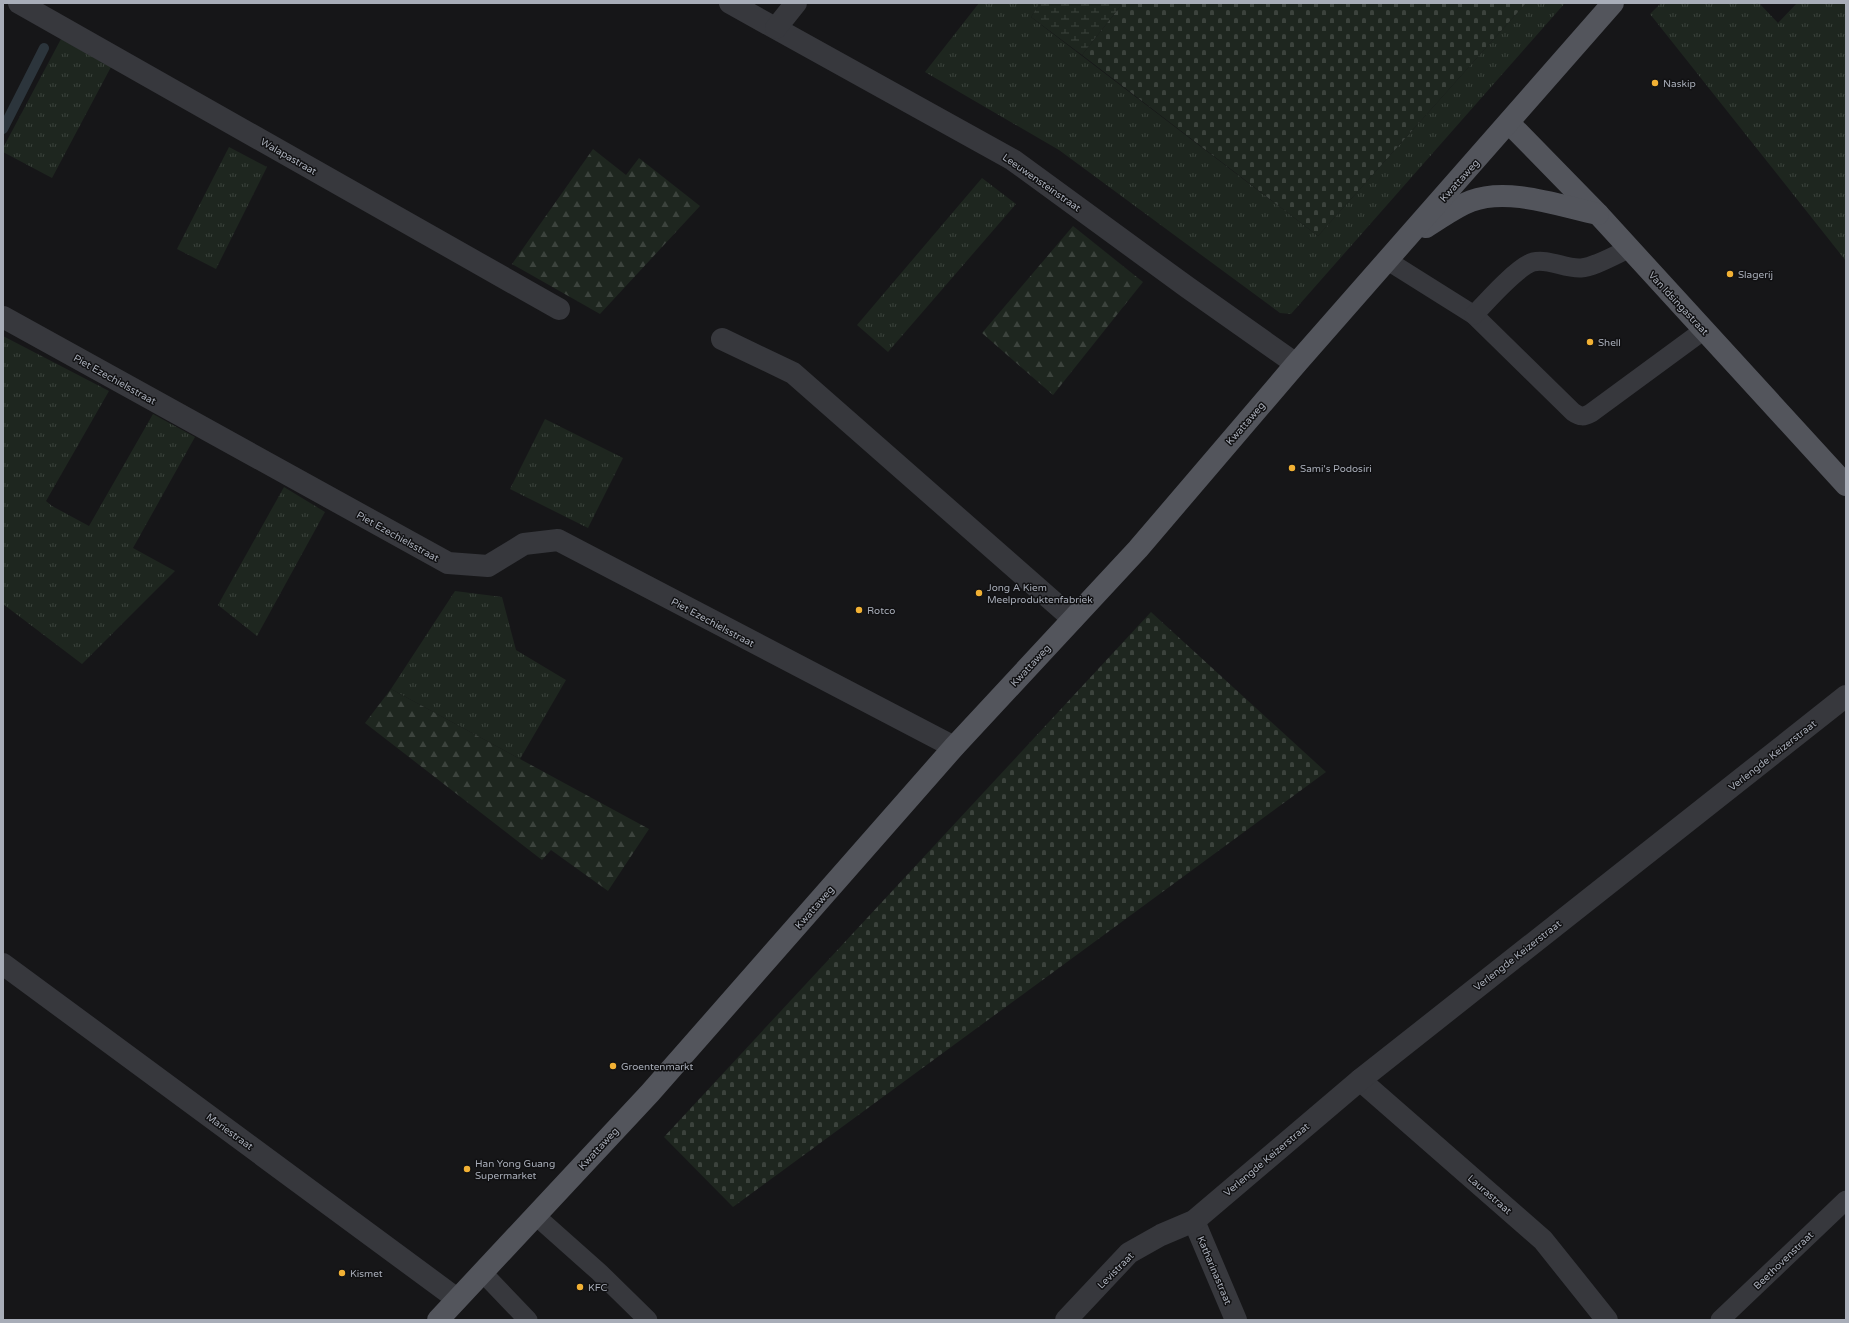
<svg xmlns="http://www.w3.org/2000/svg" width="1849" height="1323" viewBox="0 0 1849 1323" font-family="'Varela Round',sans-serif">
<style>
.grass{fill:url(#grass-tufts)}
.forest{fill:url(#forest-firs)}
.wetland{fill:url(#wetland-marsh)}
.cemetery{fill:url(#cemetery-stones)}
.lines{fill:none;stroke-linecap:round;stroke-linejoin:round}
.stream{stroke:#2c353c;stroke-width:10}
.service{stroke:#37383d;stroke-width:19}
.minor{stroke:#37383d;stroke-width:22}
.primary{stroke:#53555c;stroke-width:22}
.poi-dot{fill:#f2b134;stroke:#111113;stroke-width:1.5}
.labels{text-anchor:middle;stroke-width:3;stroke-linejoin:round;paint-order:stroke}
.poi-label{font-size:10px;fill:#a8adb8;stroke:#111113;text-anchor:start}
.street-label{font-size:10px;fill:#a8adb8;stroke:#111113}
</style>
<defs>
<pattern id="grass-tufts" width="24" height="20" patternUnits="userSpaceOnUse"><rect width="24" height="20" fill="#1e261f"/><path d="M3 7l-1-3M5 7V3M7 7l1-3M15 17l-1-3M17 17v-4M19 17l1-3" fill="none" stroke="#3c433d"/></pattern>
<pattern id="forest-firs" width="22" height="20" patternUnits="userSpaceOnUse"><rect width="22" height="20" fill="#1e261f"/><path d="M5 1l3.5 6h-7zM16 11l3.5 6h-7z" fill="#3c433d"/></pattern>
<pattern id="wetland-marsh" width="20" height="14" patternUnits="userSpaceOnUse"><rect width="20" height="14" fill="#1e261f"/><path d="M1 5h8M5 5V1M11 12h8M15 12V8" fill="none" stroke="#3c433d"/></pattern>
<pattern id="cemetery-stones" width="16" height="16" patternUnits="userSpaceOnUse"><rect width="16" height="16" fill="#1e261f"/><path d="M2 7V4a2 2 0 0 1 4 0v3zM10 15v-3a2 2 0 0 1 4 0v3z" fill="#3c433d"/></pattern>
</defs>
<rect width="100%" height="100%" fill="#161618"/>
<g class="grass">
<polygon points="979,3 1040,3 1031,17 1318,236 1526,3 1565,3 1291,314 1280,313 1059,150 925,72"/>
<polygon points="1661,3 1759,3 1778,23 1797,3 1846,3 1846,261 1650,14"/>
<polygon points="61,39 111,67 52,178 3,152 3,148"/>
<polygon points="229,147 267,167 216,269 177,249"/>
<polygon points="982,178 1016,204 888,352 857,325"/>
<polygon points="3,336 109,391 46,501 52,506 89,526 153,414 195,437 133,548 175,571 82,664 3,604"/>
<polygon points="545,419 623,458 588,528 510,489"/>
<polygon points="284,487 325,512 257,636 218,605"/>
<polygon points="455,591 502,597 516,650 566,680 520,759 391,689"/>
</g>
<g class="forest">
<polygon points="593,149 626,175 639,158 700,206 600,314 512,264"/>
<polygon points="1073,226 1143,282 1053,395 982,333"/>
<polygon points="391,689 649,829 608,891 551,850 542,860 365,723"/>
</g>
<polygon class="wetland" points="1040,3 1123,3 1082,55 1031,17"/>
<g class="cemetery">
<polygon points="1123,3 1526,3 1318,236 1082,55"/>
<polygon points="1151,612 1326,772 733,1207 664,1137"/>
</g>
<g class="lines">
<polyline class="stream" points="3,129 44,48"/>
<g class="service">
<path d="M 1388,261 L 1474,315 L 1573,412 C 1580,417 1584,417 1591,413 L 1704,330"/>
<path d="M 1474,315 C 1486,302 1517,267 1533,262 C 1548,258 1565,269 1581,268 C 1595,267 1616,254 1629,249"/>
<polyline points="536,1216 599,1272 648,1320"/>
<polyline points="482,1272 528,1320"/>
<polyline points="1720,1320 1846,1200"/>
</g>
<g class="minor">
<polyline points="19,3 559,309"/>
<polyline points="730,3 1013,160 1187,287 1296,364"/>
<polyline points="776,28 796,3"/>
<polyline points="3,317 448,563 488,566 524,544 558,540 954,747"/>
<polyline points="722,339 793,373 1073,619"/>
<polyline points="3,964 457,1299"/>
<polyline points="1360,1080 1543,1240 1607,1320"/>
<polyline points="1194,1221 1236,1320"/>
<polyline points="1066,1320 1129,1253 1161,1235 1194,1221 1360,1080 1846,696"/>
</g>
<g class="primary">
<polyline points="1509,123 1598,214 1846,485"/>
<path d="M 1426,227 C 1441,218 1455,207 1471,201 C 1509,187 1560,206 1598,214"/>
<polyline points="438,1320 650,1093 954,747 1138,549 1296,364 1613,3"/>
</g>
</g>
<g class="poi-dot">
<circle cx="1655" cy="83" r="4"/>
<circle cx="1730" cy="274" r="4"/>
<circle cx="1590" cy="342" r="4"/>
<circle cx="1292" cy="468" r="4"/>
<circle cx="979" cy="593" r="4"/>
<circle cx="859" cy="610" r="4"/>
<circle cx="613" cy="1066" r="4"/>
<circle cx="467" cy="1169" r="4"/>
<circle cx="342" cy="1273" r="4"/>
<circle cx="580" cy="1287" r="4"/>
</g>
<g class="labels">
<g class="poi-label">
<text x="1663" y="87">Naskip</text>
<text x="1738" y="278">Slagerij</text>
<text x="1598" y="346">Shell</text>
<text x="1300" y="472">Sami's Podosiri</text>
<text x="987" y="591">Jong A Kiem<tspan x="987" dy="12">Meelproduktenfabriek</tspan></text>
<text x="867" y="614">Rotco</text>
<text x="621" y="1070">Groentenmarkt</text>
<text x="475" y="1167">Han Yong Guang<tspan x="475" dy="12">Supermarket</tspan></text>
<text x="350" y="1277">Kismet</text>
<text x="588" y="1291">KFC</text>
</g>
<g class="street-label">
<text transform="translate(289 156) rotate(30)" y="4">Walapastraat</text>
<text transform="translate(1459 180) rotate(-48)" y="4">Kwattaweg</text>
<text transform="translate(1042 182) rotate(35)" y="4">Leeuwensteinstraat</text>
<text transform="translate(1679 303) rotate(47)" y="4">Van Idsingastraat</text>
<text transform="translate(115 379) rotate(29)" y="4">Piet Ezechielsstraat</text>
<text transform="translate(1245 423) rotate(-49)" y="4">Kwattaweg</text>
<text transform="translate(398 536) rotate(29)" y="4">Piet Ezechielsstraat</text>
<text transform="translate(713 622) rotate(28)" y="4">Piet Ezechielsstraat</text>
<text transform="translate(1030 665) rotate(-47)" y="4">Kwattaweg</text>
<text transform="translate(1772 755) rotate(-38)" y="4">Verlengde Keizerstraat</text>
<text transform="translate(814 907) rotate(-49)" y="4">Kwattaweg</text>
<text transform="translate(1517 955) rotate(-38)" y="4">Verlengde Keizerstraat</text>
<text transform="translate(230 1131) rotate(36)" y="4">Mariestraat</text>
<text transform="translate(598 1148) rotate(-47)" y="4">Kwattaweg</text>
<text transform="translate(1266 1159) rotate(-40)" y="4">Verlengde Keizerstraat</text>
<text transform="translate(1490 1194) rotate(41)" y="4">Laurastraat</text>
<text transform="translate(1783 1260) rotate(-44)" y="4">Beethovenstraat</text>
<text transform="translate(1115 1270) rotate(-45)" y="4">Levistraat</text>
<text transform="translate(1215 1270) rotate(67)" y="4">Katharinastraat</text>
</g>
</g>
<rect width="1849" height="1323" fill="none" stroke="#a8adb8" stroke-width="8"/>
</svg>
